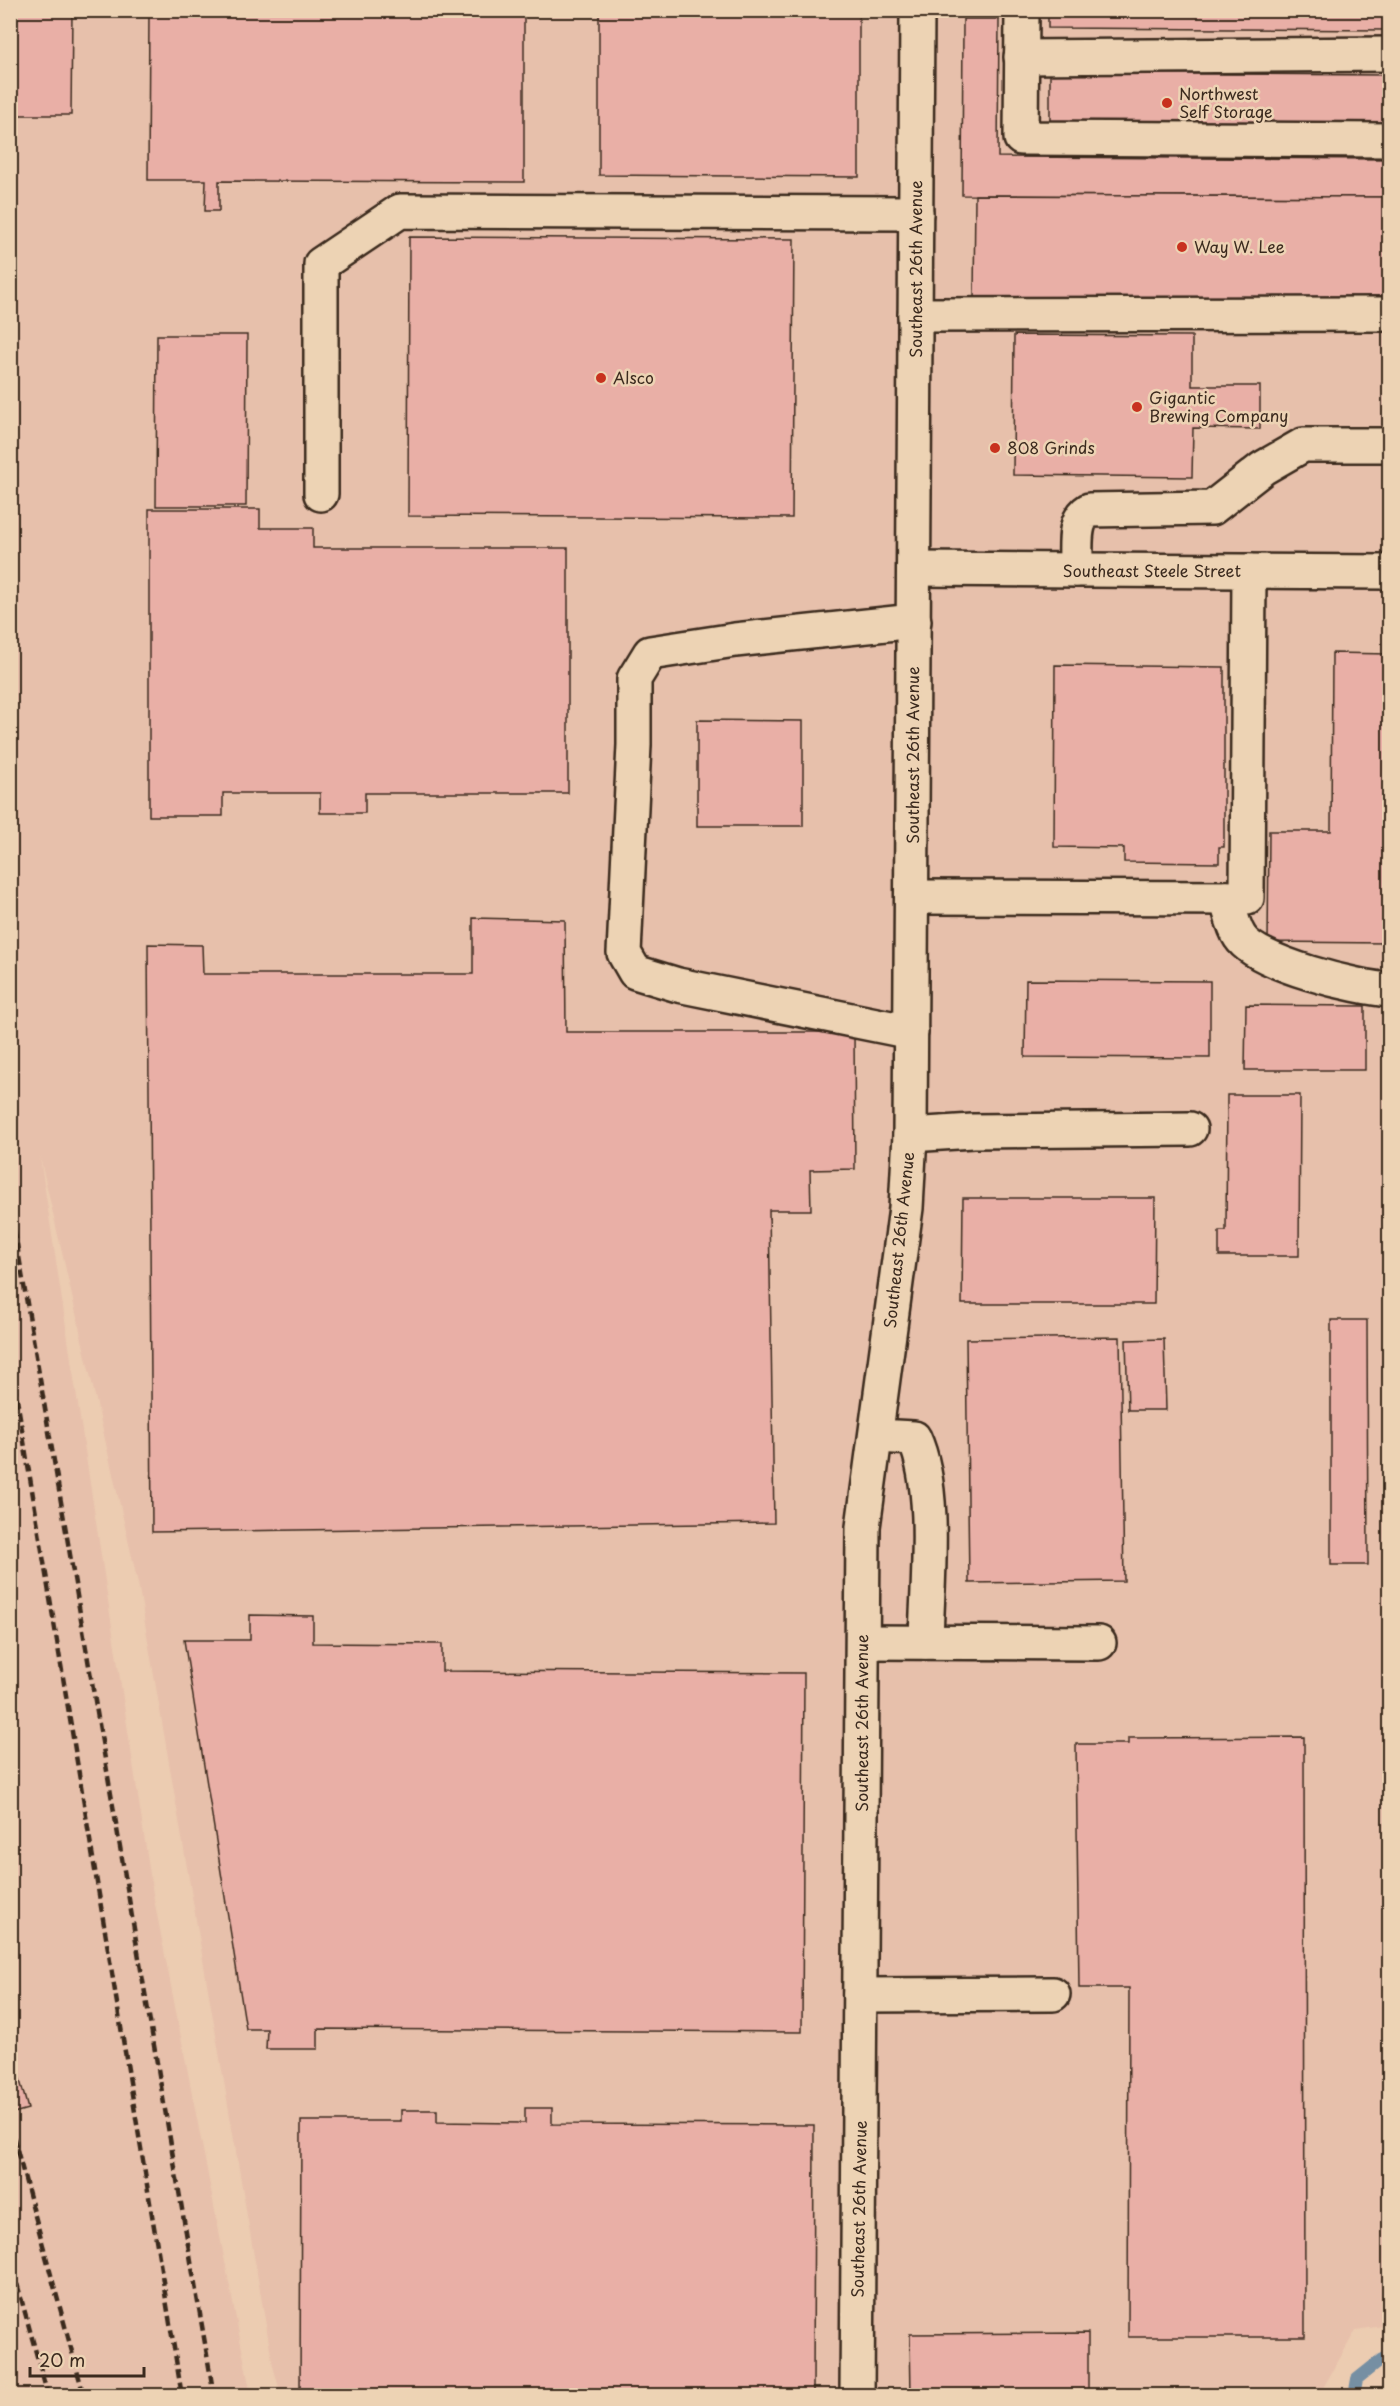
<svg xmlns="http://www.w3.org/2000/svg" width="1400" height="2406" viewBox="0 0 1400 2406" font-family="'Playpen Sans',sans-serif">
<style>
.built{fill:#e7c0ab}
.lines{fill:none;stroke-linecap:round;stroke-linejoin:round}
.stream{stroke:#768fa3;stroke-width:12}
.building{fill:#e9afa6;stroke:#3b2a1e;stroke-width:1.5}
.minor-casing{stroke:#3b2a1e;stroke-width:38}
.minor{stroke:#edd3b4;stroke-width:33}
.rail{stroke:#3b2a1e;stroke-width:4.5;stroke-dasharray:9 4.5;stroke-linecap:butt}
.poi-dot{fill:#c8321e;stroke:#edd3b4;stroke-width:2}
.labels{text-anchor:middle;stroke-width:5;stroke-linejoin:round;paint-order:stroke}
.poi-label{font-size:16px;fill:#3b2a1e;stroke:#edd3b4;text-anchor:start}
.street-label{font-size:16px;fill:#3b2a1e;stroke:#edd3b4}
</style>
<rect width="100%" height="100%" fill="#ecccb1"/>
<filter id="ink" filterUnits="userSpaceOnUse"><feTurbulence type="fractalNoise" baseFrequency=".0167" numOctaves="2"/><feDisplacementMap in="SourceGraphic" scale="12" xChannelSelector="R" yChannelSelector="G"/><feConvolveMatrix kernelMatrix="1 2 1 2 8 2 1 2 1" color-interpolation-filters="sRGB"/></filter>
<g filter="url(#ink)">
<polygon class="built" points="11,11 1389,11 1389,2325 1356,2330 1319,2395 281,2395 273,2366 138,1583 40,1157 153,1894 251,2395 11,2396"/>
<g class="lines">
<polyline class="stream" points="1354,2396 1357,2379 1382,2359 1390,2356"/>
</g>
<g class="building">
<polygon points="10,10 72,10 71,115 10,115"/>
<polygon points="149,10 524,10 524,182 219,181 219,211 205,211 206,180 148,180"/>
<polygon points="599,10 859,10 859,177 599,175"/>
<polygon points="1048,10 1390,10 1390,30 1048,28"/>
<polygon points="963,19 999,19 998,157 1390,159 1390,197 962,195"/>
<polygon points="1050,73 1390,75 1390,128 1050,126"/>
<polygon points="975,195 1390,197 1390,300 974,298"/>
<polygon points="409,237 794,239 792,518 408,516"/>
<polygon points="157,335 247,335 246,506 156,506"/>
<polygon points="1014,335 1192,336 1192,386 1260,386 1260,429 1193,428 1192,477 1013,475"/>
<polygon points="149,509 260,509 260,528 313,528 313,548 568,548 568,793 365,793 365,813 320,813 320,793 223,793 223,816 149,816"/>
<polygon points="1332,653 1390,654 1390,943 1268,942 1269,831 1331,831"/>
<polygon points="1055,665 1224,667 1224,847 1219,847 1219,863 1124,862 1124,848 1054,847"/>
<polygon points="697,720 803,721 803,826 697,826"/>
<polygon points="473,918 565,920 566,1032 854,1032 855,1169 810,1170 811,1210 769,1210 774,1523 152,1532 148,944 202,945 203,974 473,974"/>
<polygon points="1026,980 1210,981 1210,1058 1025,1057"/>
<polygon points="1246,1005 1365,1006 1365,1070 1245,1070"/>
<polygon points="1227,1095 1300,1095 1299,1256 1219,1256 1219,1231 1226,1231"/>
<polygon points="1386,1185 1390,1185 1390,1303 1385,1303"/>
<polygon points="963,1198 1155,1198 1154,1304 962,1304"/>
<polygon points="1331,1320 1367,1320 1368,1565 1331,1565"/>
<polygon points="1120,1337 1124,1581 969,1583 966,1339"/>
<polygon points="1164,1339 1166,1410 1128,1410 1126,1340"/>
<polygon points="250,1615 313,1616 313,1643 442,1644 442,1671 804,1673 802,2032 318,2029 318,2049 266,2049 267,2029 246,2029 184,1640 250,1640"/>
<polygon points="1304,1737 1305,2337 1128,2337 1129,1988 1079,1988 1076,1744 1128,1744 1128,1738"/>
<polygon points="10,2045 28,2109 10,2114"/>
<polygon points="525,2108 552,2108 552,2124 814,2125 813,2395 300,2396 301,2121 401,2121 401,2110 437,2110 437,2122 525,2123"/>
<polygon points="1088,2333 1088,2396 911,2396 910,2334"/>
</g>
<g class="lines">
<defs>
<g id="minor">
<polyline points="1022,10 1021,138 1390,140"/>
<polyline points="1021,57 1390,54"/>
<polyline points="915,315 1390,314"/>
<polyline points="321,494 321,264 400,211 916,213"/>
<polyline points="914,569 1390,572"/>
<path d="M 1076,570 C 1077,552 1071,521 1089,510 L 1212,508 L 1263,468 L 1303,445 L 1390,445"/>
<polyline points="912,897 1247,898 1249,571"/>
<path d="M 1226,898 C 1230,910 1233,927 1240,937 C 1257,964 1358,988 1390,990"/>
<polyline points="911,1032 678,985 635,972 624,953 634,745 634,679 650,653 735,640 914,621"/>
<polyline points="910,1135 973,1131 1190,1129"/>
<path d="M 876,1436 L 914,1438 C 938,1490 927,1584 926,1642"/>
<polyline points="863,1642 1099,1643"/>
<polyline points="860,1995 1053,1994"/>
<polyline points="857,2396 863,1527 906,1208 910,1135 917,10"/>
</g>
</defs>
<use href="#minor" class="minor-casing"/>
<use href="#minor" class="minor"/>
<g class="rail">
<polyline points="10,1204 214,2396"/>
<polyline points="10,1357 182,2396"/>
<polyline points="10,2124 84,2396"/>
<polyline points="10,2258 48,2396"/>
</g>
</g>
</g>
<g class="poi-dot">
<circle cx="1167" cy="103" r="6"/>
<circle cx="1182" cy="247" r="6"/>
<circle cx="601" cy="378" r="6"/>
<circle cx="1137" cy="407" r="6"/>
<circle cx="995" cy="448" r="6"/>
</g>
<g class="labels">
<g class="poi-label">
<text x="1179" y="100">Northwest<tspan x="1179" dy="18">Self Storage</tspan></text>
<text x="1194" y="253">Way W. Lee</text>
<text x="613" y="384">Alsco</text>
<text x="1149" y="404">Gigantic<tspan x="1149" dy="18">Brewing Company</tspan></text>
<text x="1007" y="454">808 Grinds</text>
</g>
<g class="street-label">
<text transform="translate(916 269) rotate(-90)" y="6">Southeast 26th Avenue</text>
<text x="1152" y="577">Southeast Steele Street</text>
<text transform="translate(913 755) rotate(-90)" y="6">Southeast 26th Avenue</text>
<text transform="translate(899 1240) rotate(-84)" y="6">Southeast 26th Avenue</text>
<text transform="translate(862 1723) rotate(-90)" y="6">Southeast 26th Avenue</text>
<text transform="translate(859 2209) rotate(-89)" y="6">Southeast 26th Avenue</text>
</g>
</g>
<rect width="1400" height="2406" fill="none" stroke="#edd3b4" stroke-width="36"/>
<rect x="18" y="18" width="1364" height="2370" fill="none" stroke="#3b2a1e" stroke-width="2" filter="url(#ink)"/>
<path d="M30 2367v9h114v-9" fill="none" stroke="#3b2a1e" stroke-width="3"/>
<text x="39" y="2367" font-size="18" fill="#3b2a1e" stroke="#edd3b4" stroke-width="4.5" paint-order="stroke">20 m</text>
</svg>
